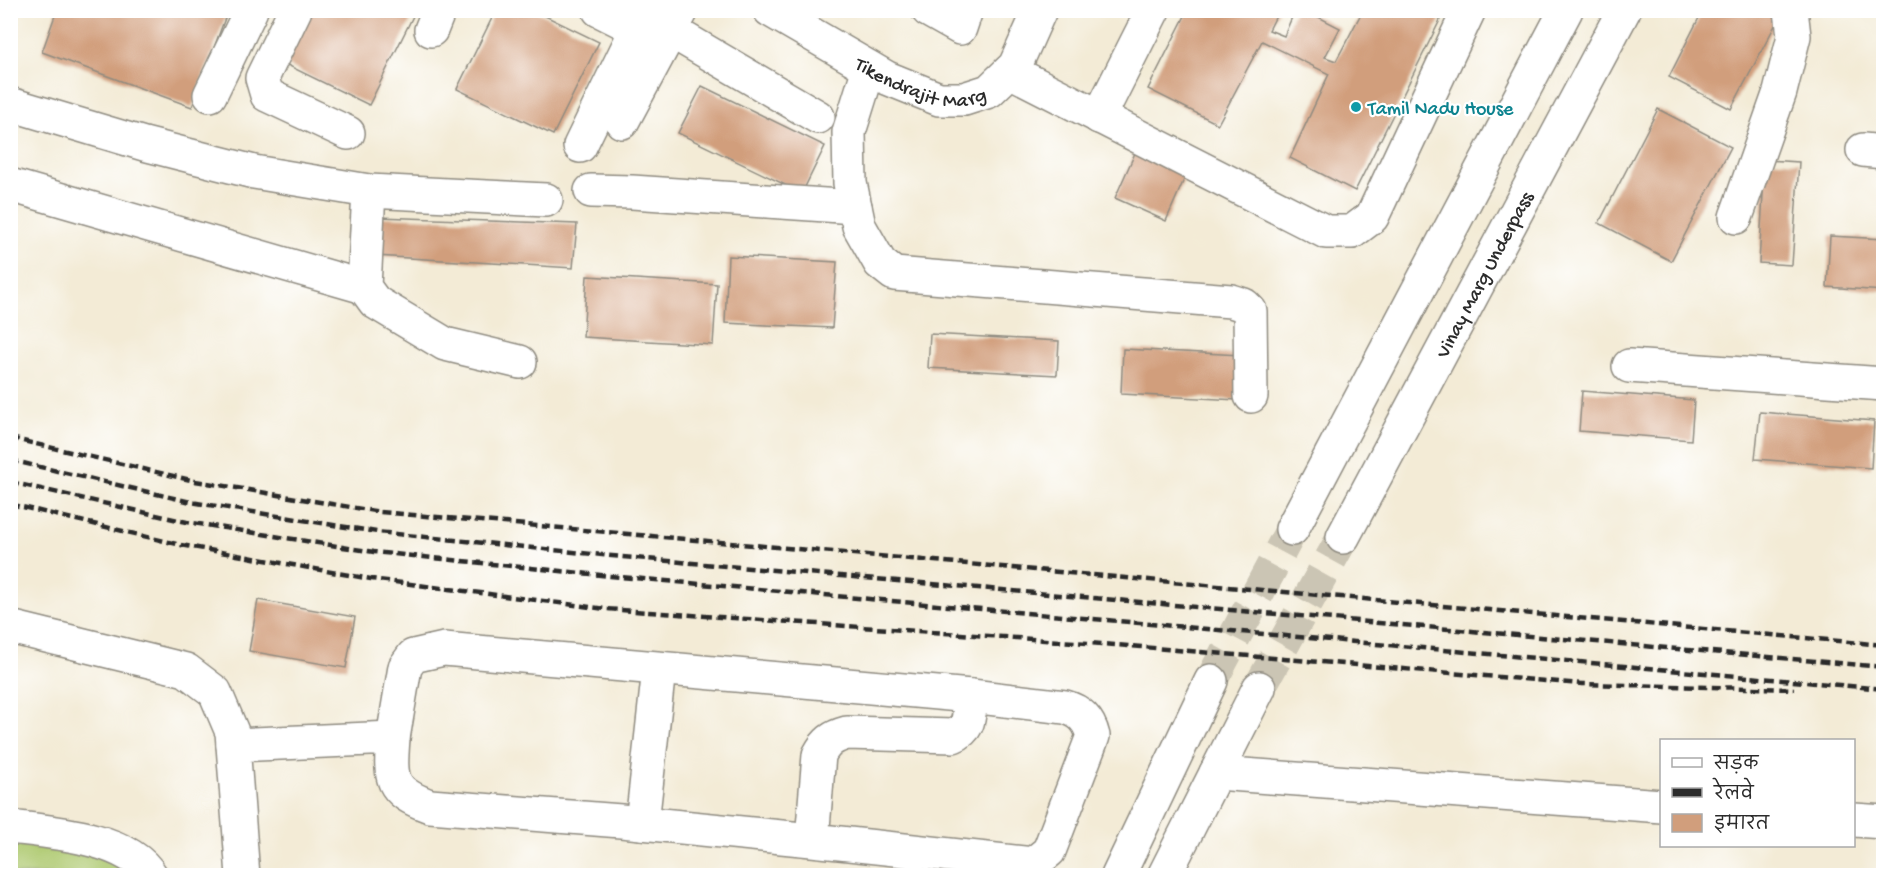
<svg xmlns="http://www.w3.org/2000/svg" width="1894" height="886" viewBox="0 0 1894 886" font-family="'Gochi Hand','Playpen Sans Deva',sans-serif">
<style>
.green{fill:#aec96f;stroke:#6c7a4d;stroke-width:1.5}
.building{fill:#d19e7c}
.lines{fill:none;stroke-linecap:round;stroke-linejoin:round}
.major-tunnel{stroke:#cbc5b4;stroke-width:33;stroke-dasharray:33 16;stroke-linecap:butt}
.minor-casing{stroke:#8f8b80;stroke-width:36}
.major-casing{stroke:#8f8b80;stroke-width:36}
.minor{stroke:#fff;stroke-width:33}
.major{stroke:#fff;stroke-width:33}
.rail{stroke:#2b2b2b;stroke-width:4.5;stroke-dasharray:9 4.5;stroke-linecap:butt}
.culture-dot{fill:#0f9aa8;stroke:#fff;stroke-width:2}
.labels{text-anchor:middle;stroke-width:4.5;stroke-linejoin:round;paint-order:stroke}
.street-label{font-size:20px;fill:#2b2b2b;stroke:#fff}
.culture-label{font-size:20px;fill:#0d838f;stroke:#fff;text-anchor:start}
</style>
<rect width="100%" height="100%" fill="#fff"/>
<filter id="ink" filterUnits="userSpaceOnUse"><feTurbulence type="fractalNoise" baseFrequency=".0167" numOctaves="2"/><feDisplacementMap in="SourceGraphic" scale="12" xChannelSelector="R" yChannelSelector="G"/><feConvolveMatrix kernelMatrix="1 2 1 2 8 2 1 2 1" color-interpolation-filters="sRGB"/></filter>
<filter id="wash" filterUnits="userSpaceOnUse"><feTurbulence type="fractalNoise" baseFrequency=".008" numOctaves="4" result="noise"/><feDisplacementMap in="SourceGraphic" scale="24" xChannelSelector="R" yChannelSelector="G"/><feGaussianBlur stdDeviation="1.35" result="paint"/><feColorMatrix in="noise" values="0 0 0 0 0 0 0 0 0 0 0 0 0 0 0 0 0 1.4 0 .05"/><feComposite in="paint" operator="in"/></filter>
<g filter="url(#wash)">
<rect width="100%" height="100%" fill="#f3ebd6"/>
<polygon class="green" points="10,840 118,857 127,875 11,875"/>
<g id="blocks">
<g class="building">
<polygon points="57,10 228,10 192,107 42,52"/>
<polygon points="306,10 416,10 369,105 281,62"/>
<polygon points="496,10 533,10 599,42 553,135 457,89"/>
<polygon points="1188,10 1279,10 1269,30 1284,36 1295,10 1305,10 1340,28 1325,57 1336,61 1363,10 1445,10 1355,191 1290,158 1329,74 1262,41 1218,124 1148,89"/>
<polygon points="1703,10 1783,10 1731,109 1669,77"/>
<polygon points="702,86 825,146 802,193 678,133"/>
<polygon points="1658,109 1731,147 1671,261 1599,223"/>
<polygon points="1135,153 1186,175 1166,221 1115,198"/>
<polygon points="1765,160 1799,162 1792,265 1759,263"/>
<polygon points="379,217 577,224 573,268 376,256"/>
<polygon points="1830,236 1884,239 1884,291 1827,287"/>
<polygon points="728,256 837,262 832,328 725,323"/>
<polygon points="587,276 717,284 713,345 583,337"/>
<polygon points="930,334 1059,341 1057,375 928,368"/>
<polygon points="1123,349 1241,355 1238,400 1121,394"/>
<polygon points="1582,391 1694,400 1691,440 1579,431"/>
<polygon points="1760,412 1874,421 1871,468 1755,459"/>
<polygon points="258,600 355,617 346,668 249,651"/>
</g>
</g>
</g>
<g filter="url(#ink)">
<use href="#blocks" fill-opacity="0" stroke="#8f8b80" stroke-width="1.5"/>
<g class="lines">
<g class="major-tunnel">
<polyline points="1211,681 1292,529"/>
<polyline points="1259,688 1343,537"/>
</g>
<defs>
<g id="minor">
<polyline points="295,10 262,78 267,95 348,133"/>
<polyline points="599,10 637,29"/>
<path id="s1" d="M 770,10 L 887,78 L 939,99 L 964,99 L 989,91 L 1015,66 L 1040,10"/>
<polyline points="928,10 960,28 966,10"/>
<polyline points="431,30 439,10"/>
<polyline points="671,31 818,117"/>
<polyline points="869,68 849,132 850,183 859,226 880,263 894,274 1231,301 1244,305 1250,311 1251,396"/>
<polyline points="1010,71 1326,232 1352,232 1372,217 1469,10"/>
<polyline points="210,95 251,10"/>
<polyline points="10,104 144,144 254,172 369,191 546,200"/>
<polyline points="1099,117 1153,10"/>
<polyline points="622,122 682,10"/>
<polyline points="580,146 646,10"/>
<polyline points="1863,150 1884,152"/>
<polyline points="10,185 364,287"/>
<polyline points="369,191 364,287 375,302 445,344 520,362"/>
<polyline points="591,191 632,192 855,207"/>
<polyline points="1736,217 1780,92 1794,36 1791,10"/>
<polyline points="1629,366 1884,384"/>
<polyline points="10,627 186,670 215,692 232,732 243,876"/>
<polyline points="393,738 405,667 413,656 444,649 971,696"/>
<path d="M 233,745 L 393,738 C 390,779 389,791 430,806 L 621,821 L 812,840 L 819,755 C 826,742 832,737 847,733 L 953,736 C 972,728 968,715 971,696 L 1065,707 C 1080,711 1089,720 1093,736 L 1049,851 L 1033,864 L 812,840"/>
<polyline points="1216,773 1662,806"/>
<polyline points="1854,820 1884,822"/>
<polyline points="642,823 659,669"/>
<path d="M 10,827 C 51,832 128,837 151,876"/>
</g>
<g id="major">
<polyline points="1292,529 1566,10"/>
<path id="s2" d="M 1343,537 L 1624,10"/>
<polyline points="1118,876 1211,681"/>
<polyline points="1164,876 1259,688"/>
</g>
</defs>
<use href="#minor" class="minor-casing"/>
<use href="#major" class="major-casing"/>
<use href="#minor" class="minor"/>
<use href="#major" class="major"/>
<g class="rail">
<polyline points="10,438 195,481 380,512 1884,645"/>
<polyline points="10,460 191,502 377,532 612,556 1884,667"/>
<polyline points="10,482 187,522 374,552 610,576 1884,689"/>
<polyline points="10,504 181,545 371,579 606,609 1130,646 1582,684 1794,689"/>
</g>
</g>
</g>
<circle class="culture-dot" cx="1356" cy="107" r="6"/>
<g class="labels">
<g class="street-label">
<text dy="7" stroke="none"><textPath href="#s1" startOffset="170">Tikendrajit Marg</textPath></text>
<text dy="7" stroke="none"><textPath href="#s2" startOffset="298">Vinay Marg Underpass</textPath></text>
</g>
<g class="culture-label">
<text x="1368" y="114">Tamil Nadu House</text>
</g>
</g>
<rect width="1894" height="886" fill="none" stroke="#fff" stroke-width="36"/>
<rect x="1660" y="739" width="195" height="108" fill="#ffffff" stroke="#aaaaaa" stroke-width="1.5"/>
<rect x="1672" y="758" width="30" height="9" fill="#ffffff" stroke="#aaaaaa" stroke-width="1.5"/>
<text x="1714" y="769" font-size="18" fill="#2b2b2b">सड़क</text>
<rect x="1672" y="788" width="30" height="9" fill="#2b2b2b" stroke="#aaaaaa" stroke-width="1.5"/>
<text x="1714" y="799" font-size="18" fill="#2b2b2b">रेलवे</text>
<rect x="1672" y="814" width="30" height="18" fill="#d19e7c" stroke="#aaaaaa" stroke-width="1.5"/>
<text x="1714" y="829" font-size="18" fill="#2b2b2b">इमारत</text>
</svg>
